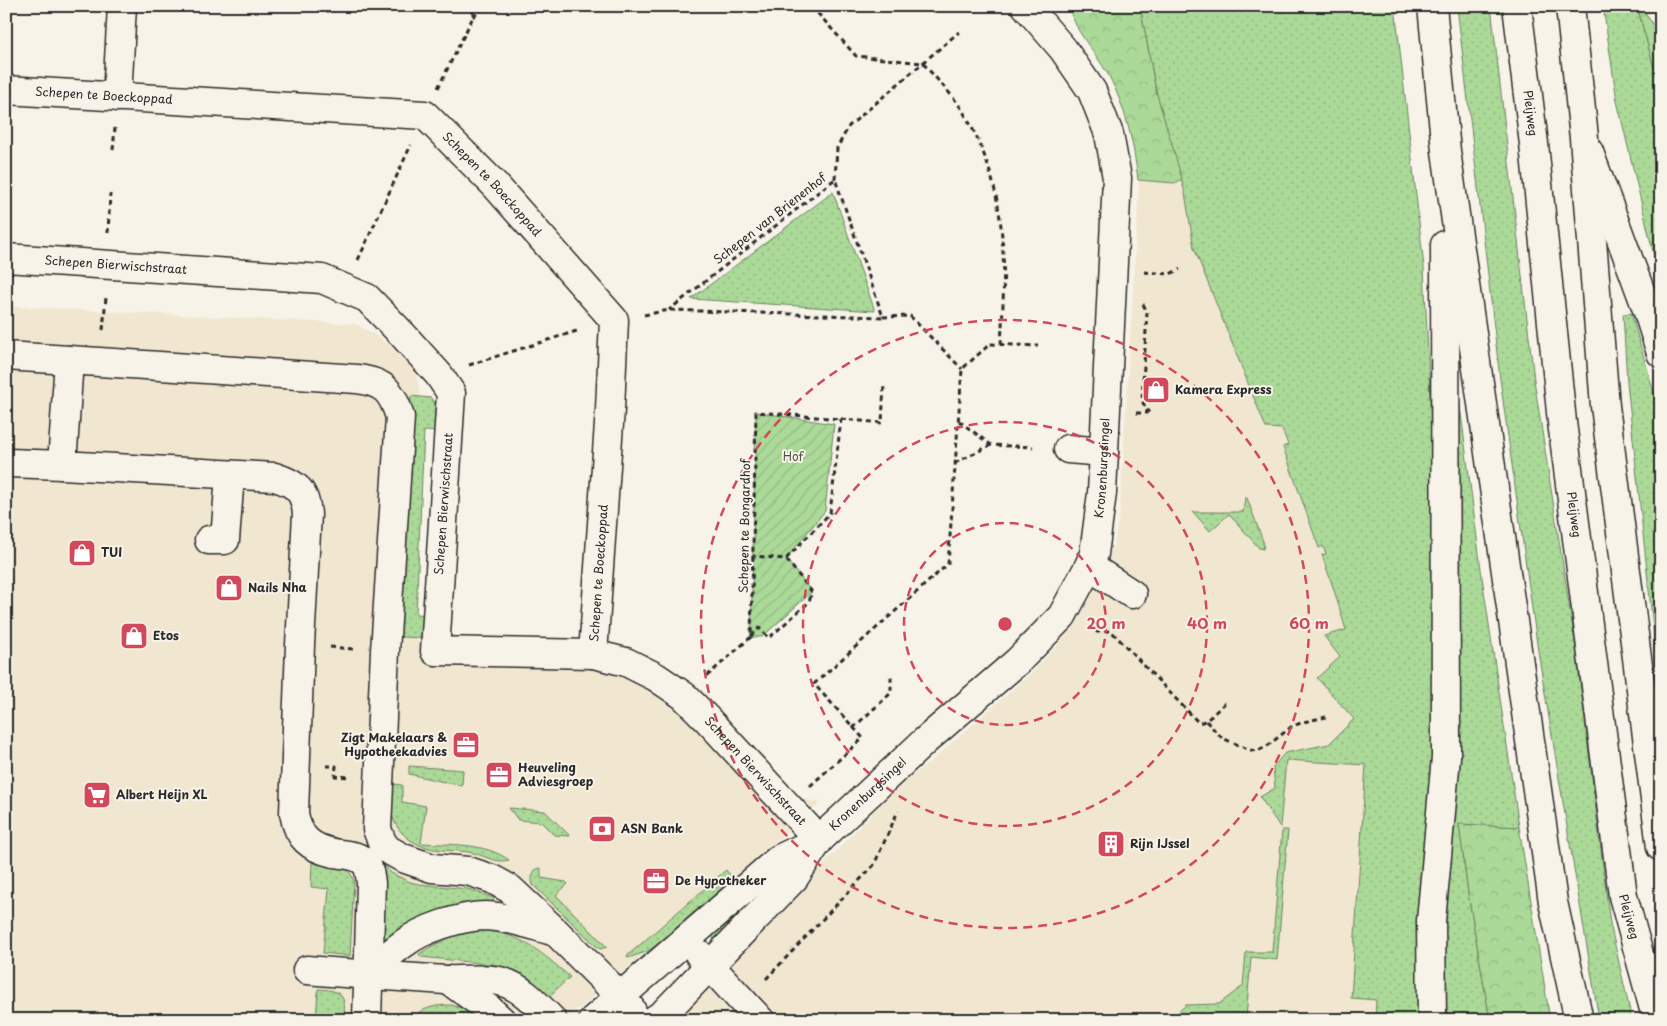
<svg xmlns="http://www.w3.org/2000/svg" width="1667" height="1026" viewBox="0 0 1667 1026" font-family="'Playpen Sans',sans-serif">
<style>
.built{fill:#f1e6d0}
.grass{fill:url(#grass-dots);stroke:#6b8262}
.forest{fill:url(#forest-crowns);stroke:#6b8262}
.garden{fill:url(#garden-furrows);stroke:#6b8262}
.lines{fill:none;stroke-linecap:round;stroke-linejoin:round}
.minor-casing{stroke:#2b2b2b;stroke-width:31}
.major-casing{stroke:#2b2b2b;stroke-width:31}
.highway-casing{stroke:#2b2b2b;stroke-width:31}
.path{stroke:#2b2b2b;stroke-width:3;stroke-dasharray:5 4;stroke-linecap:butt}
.minor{stroke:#f7f3e8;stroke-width:28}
.major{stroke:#f7f3e8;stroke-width:28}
.highway{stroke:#f7f3e8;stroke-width:28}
.ring{fill:none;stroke:#d1495b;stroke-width:2.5;stroke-dasharray:9 6}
.labels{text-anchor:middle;stroke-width:4;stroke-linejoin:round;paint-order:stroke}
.street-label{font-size:12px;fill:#2b2b2b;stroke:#f7f3e8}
.poi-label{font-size:12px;font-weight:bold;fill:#2b2b2b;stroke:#f7f3e8;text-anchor:start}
.park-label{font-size:12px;fill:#4b5646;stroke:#f7f3e8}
.centre{fill:#d1495b;stroke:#f7f3e8;stroke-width:2.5}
.ring-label{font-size:15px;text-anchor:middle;font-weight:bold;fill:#d1495b;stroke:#f7f3e8;stroke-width:4;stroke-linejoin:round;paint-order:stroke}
</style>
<defs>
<pattern id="grass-dots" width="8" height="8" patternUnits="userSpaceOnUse" patternTransform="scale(1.25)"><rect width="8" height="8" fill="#abd998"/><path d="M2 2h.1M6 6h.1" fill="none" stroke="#93ba83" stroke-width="1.8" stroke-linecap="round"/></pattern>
<pattern id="forest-crowns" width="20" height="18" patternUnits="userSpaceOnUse" patternTransform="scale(1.25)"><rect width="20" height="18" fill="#abd998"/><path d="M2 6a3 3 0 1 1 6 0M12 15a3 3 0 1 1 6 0" fill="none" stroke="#93ba83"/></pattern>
<pattern id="garden-furrows" width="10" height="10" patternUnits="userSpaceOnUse" patternTransform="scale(1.25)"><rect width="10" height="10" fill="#abd998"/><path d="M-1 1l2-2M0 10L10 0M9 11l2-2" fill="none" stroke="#93ba83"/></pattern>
</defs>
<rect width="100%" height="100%" fill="#f7f3e8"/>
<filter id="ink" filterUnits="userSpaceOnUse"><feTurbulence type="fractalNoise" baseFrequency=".02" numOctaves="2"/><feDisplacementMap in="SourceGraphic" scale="10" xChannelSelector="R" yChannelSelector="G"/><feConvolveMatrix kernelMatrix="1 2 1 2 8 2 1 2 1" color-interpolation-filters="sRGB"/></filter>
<g filter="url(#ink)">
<g class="built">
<polygon points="1182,179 1194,248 1266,428 1281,429 1335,578 1350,629 1479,820 1490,1020 675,1020 902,782 928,764 1029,675 1059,644 1083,610 1114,545 1120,509 1139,188 1138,180 1175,183"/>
<polygon points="6,306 356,324 390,344 416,373 422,404 407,615 422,634 575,640 633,651 660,662 702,690 787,785 800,797 813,802 823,801 566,1020 6,1020"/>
</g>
<g class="grass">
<polygon points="1140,6 1395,6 1424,267 1430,396 1438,677 1419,920 1417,1020 1375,1020 1376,1000 1351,998 1366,765 1286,760 1280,827 1260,797 1275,788 1273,767 1285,753 1329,744 1354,719 1317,678 1340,657 1324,636 1346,630 1334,590 1322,555 1326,554 1323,546 1319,548 1283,447 1288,445 1282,429 1266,428 1194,248 1185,193 1156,91"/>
<polygon points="1457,6 1491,6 1534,380 1576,649 1610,923 1632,1020 1599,1020 1538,651 1500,379"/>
<polygon points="1603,6 1637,6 1661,93 1661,285 1617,101"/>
<polygon points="833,192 875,311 691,299"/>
<polygon points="1631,313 1661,417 1661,704 1627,382 1623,314"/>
<polygon points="1454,390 1458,390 1482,577 1519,827 1459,824 1468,893 1490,1020 1447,1020 1446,1012 1442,905 1458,701 1460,594"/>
<polygon points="411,396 431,398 439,409 438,432 424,431 416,614 429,615 428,638 400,637"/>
<polygon points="1245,498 1247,498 1264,544 1263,549 1259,548 1229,514 1210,531 1193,512 1243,512"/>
<polygon points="409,766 463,770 462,786 409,774"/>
<path d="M 392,784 L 402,785 L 402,802 L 426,806 L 421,843 C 449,845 484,842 509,860 C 494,864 483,854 468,852 C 457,850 445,851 434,849 C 412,846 392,830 391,807 C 390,800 392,792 392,784 Z"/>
<polygon points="509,808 545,811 570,836 554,835 541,822 518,820"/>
<polygon points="1282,830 1288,830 1277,960 1251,957 1246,1018 1226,1016 1222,1020 1169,1020 1186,1005 1219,1004 1243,986 1246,952 1272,952"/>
<polygon points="376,855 391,873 410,882 419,884 468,889 494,898 492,903 383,948"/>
<path d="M 312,862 C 329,863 348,862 354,881 L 350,956 L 323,953 L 329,889 L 311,887 Z"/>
<polygon points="786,865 717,942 713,938 712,933"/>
<path d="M 541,868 L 541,878 L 566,882 L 568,884 L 556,895 L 607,947 L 600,949 L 595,945 L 533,885 C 531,879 532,874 536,869 Z"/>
<polygon points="726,870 732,877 728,883 654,947 646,952 628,958 627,956"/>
<path d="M 484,930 C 522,934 542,953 570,977 L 545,1000 L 508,969 L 498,965 L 421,957 L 419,954 C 440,940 459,933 484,930 Z"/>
<path d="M 318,989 C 343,990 346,996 344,1020 L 316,1020 Z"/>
<path d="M 451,1005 L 469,1010 L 484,1020 L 410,1020 C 421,1008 435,1005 451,1005 Z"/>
</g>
<g class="forest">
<path d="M 1067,6 L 1140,6 L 1156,91 L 1182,179 L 1175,183 L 1138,180 C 1134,144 1126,109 1109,76 C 1100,60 1088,46 1079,31 C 1075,23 1071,14 1067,6 Z"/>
<polygon points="1637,6 1641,6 1661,37 1661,93"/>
<polygon points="1459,824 1519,827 1550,1020 1490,1020 1468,893"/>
</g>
<polygon class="garden" points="756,412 834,424 825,511 786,559 812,592 762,637 751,637"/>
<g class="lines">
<defs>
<g id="minor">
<path id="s1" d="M 6,90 L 425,115 L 495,185 L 614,320 L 610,409 L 593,654"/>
<polyline points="117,97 122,6"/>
<polyline points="1589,152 1648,312 1661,353"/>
<path id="s2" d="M 6,258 L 322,279 L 367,298 L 403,335 L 439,375 L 451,393 L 435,651 L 593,654 L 626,662 L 656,677 L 684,696 L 707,719 L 819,840"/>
<polyline points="6,356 69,360"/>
<polyline points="1068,449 1104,452"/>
<polyline points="9,463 62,465"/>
<polyline points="209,540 225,540 230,475"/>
<polyline points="1089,566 1132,594"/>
<polyline points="699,954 760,1020"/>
<path d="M 307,970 C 353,974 400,977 446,980 C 464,981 485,977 503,982 C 523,988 538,1006 552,1020"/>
<path d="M 368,975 C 379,964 390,953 403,944 C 422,929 461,916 486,916 C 508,917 528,924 549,930"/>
<polyline points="448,980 489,1009 501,1020"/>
<path d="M 367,1020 L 371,883 C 370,877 370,869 366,864 C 359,854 345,855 334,853 C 310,848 298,838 294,813 L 300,645 L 307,514 C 305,491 297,484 275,477 L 62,465 L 69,360 L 357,379 C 384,382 392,391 400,417 L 385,651 L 377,829 L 382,842 L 387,849 L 403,858 L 432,868 L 468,871 L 492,879 L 510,889 L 556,932 L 620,996 L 631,1009 L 635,1020"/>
<polyline points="593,1020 779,859 819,840"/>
<path id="s3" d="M 654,1020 L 663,1014 L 794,878 L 819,840 L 926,740 L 1018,661 L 1062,616 L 1089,566 L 1094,554 L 1102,493 L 1117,178 L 1109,134 L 1092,91 L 1063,49 L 1026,6"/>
</g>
<polyline id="major" points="1570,6 1584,138 1605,406 1661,847"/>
<g id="highway">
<polyline points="1432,6 1446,151 1553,902 1579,1020"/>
<path id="s4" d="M 1517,6 L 1534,144 L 1562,422 L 1623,896 L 1657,1020"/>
<polyline points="1432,1020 1431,921 1446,757 1445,245"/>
</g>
</defs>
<use href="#minor" class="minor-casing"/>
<use href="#major" class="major-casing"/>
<use href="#highway" class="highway-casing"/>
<g class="path">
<path d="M 814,6 L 813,8 L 856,56 L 923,63 C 935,78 955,97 964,113 C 1008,188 1006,261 1001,344"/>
<polyline points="473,17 485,6"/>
<polyline points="438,88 473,17 473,6"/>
<polyline points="113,150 115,128"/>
<polyline points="835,179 837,148 849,126 959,32"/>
<polyline points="108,233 110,194"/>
<polyline points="358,260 411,145"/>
<polyline points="1144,272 1170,274 1180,269"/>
<polyline points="1143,304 1147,312 1142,401 1148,412"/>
<polyline points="644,315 669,310 883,317 835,179 669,310"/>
<polyline points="883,317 910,316 962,369"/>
<polyline points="103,330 106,297"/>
<polyline points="469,365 580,330"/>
<polyline points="1136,413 1146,413 1152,408"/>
<polyline points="841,419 882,423 884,384"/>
<polyline points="959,421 991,445 1033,447"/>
<polyline points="955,463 991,445"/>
<polyline points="1097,622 1095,629 1097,632 1110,631 1113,633 1197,721 1200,723 1207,720 1226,702"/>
<polyline points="751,636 759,628 769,638 809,602 812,592 786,559"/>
<polyline points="330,647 354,649"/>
<polyline points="707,676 751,637 756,412 841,419 830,513 786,559 753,556"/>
<polyline points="1206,721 1222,738 1250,750 1257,751 1266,747 1291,727 1303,722 1326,717"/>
<polyline points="853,728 891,693 891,676"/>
<polyline points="326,766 336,766 335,776 349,777"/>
<polyline points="810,786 863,738 814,684 948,564 962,369 990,344 1038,346"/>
<polyline points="766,979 874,865 898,811"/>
</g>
<use href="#minor" class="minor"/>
<use href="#major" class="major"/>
<use href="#highway" class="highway"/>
</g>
</g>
<g class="ring">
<circle cx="1005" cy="624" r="101"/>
<circle cx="1005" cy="624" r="202"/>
<circle cx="1005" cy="624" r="304"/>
</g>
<defs>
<symbol id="shop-square" viewBox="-11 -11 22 22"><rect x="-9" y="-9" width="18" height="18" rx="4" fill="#d1495b" stroke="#f7f3e8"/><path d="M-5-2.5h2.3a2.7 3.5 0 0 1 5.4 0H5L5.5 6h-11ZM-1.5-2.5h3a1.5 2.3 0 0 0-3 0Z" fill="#fff"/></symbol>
<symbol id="office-square" viewBox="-11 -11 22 22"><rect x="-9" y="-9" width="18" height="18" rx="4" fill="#d1495b" stroke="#f7f3e8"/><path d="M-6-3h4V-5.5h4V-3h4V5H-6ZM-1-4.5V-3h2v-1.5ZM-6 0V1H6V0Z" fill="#fff"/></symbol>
<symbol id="supermarket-square" viewBox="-11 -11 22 22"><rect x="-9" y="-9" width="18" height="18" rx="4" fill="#d1495b" stroke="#f7f3e8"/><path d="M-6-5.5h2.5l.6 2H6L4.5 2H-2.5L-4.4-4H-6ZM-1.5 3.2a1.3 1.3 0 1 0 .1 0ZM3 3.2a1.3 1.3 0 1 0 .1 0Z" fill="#fff"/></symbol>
<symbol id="bank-square" viewBox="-11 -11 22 22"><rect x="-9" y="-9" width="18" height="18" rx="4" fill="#d1495b" stroke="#f7f3e8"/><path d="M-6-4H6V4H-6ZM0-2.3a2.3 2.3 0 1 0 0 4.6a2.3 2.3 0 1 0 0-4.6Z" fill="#fff"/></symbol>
<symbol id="building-square" viewBox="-11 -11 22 22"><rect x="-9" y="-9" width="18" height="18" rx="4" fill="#d1495b" stroke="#f7f3e8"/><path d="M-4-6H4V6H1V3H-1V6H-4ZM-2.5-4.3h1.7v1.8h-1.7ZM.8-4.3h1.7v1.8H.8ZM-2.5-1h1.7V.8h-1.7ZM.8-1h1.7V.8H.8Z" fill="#fff"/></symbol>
</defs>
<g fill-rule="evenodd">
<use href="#shop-square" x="1140" y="374" width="32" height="32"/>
<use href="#shop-square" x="66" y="537" width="32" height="32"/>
<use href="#shop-square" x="213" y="572" width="32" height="32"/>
<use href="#shop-square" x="118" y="620" width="32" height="32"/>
<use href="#office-square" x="450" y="729" width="32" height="32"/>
<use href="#office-square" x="483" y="759" width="32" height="32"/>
<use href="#supermarket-square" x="81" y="779" width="32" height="32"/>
<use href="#bank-square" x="586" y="813" width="32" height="32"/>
<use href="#building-square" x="1095" y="828" width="32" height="32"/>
<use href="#office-square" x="640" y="865" width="32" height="32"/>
</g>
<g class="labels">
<g class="street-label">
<text dy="4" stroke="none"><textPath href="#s1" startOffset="98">Schepen te Boeckoppad</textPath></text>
<text dy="4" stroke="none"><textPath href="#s4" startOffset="108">Pleijweg</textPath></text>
<text dy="4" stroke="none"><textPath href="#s1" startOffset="516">Schepen te Boeckoppad</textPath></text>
<text transform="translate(770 219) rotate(-38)" y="4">Schepen van Brienenhof</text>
<text dy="4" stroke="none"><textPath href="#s2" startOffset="110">Schepen Bierwischstraat</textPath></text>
<text dy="4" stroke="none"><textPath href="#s3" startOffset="732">Kronenburgsingel</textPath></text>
<text transform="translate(444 504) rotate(-86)" y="4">Schepen Bierwischstraat</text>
<text dy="4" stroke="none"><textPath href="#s4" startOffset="512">Pleijweg</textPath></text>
<text transform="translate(745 526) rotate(-89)" y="4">Schepen te Bongardhof</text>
<text transform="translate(599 573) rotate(-86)" y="4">Schepen te Boeckoppad</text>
<text dy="4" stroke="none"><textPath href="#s2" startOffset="1114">Schepen Bierwischstraat</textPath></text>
<text dy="4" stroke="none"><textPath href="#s3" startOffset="312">Kronenburgsingel</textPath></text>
<text dy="4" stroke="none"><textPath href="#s4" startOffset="918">Pleijweg</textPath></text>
</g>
<g class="poi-label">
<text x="1175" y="394">Kamera Express</text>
<text x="101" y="557">TUI</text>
<text x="248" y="592">Nails Nha</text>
<text x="153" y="640">Etos</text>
<text x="447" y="742" text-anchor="end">Zigt Makelaars &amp;<tspan x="447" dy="14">Hypotheekadvies</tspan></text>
<text x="518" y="772">Heuveling<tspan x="518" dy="14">Adviesgroep</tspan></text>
<text x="116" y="799">Albert Heijn XL</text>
<text x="621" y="833">ASN Bank</text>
<text x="1130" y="848">Rijn IJssel</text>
<text x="675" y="885">De Hypotheker</text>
</g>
<g class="park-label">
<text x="793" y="461">Hof</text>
</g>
</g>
<circle cx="1005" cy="624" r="8" class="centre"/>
<g class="ring-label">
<text x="1106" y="629">20 m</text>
<text x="1207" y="629">40 m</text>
<text x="1309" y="629">60 m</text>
</g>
<rect width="1667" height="1026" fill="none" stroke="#f7f3e8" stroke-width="25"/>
<rect x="12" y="12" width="1642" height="1001" fill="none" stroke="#2b2b2b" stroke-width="2" filter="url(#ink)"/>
</svg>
